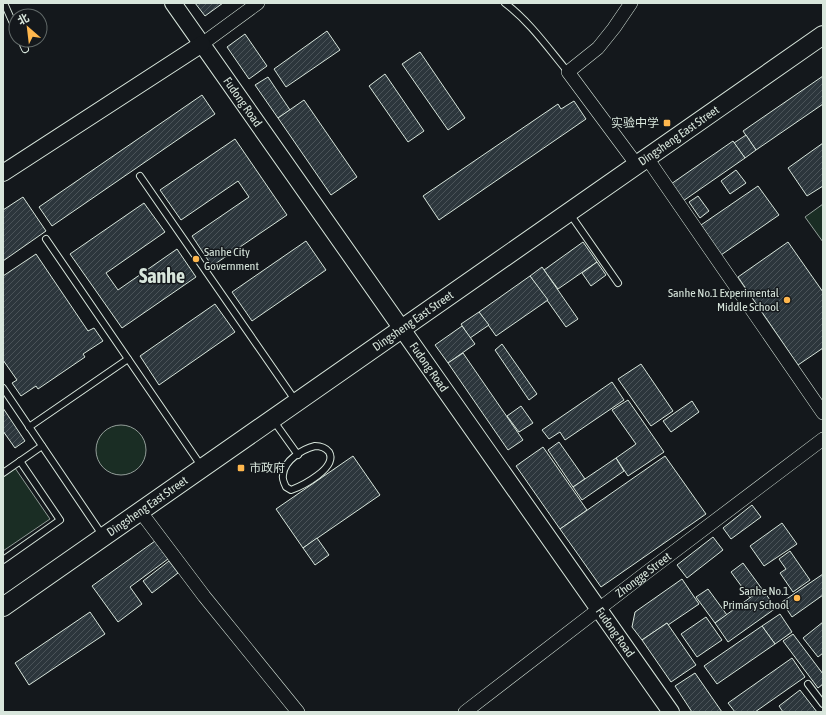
<svg xmlns="http://www.w3.org/2000/svg" width="826" height="715" viewBox="0 0 826 715" font-family="'Asap Condensed','Noto Sans SC',sans-serif">
<style>
.green{fill:#1a2d24;stroke:#939e99}
.building{fill:url(#building-hatch);stroke:#d8e6dc}
.lines{fill:none;stroke-linecap:round;stroke-linejoin:round}
.service-casing{stroke:#d8e6dc;stroke-width:8}
.minor-casing{stroke:#d8e6dc;stroke-width:14}
.tertiary-casing{stroke:#d8e6dc;stroke-width:18}
.secondary-casing{stroke:#d8e6dc;stroke-width:20}
.service{stroke:#14181c;stroke-width:6}
.minor{stroke:#14181c;stroke-width:13}
.tertiary{stroke:#14181c;stroke-width:16}
.secondary{stroke:#14181c;stroke-width:18}
.poi-dot{fill:#ffb74d;stroke:#14181c;stroke-width:1.5}
.labels{text-anchor:middle;stroke-width:3;stroke-linejoin:round;paint-order:stroke}
.street-label{font-size:12px;fill:#d8e6dc;stroke:#14181c}
.poi-label{font-size:12px;fill:#d8e6dc;stroke:#14181c;text-anchor:end}
.town-label{font-size:20px;font-weight:bold;fill:#d8e6dc;stroke:#14181c}
</style>
<defs>
<pattern id="building-hatch" width="6" height="6" patternUnits="userSpaceOnUse"><rect width="6" height="6" fill="#2c363c"/><path d="M-1 1l2-2M0 6l6-6M5 7l2-2" fill="none" stroke="#4a5358"/></pattern>
</defs>
<rect width="100%" height="100%" fill="#14181c"/>
<g class="green">
<polygon points="823,204 823,242 805,217"/>
<circle cx="121" cy="450" r="25"/>
<polygon points="15,468 50,519 3,551 3,477"/>
</g>
<g class="building">
<polygon points="195,3 223,3 205,16"/>
<polygon points="327,31 340,50 286,87 274,69"/>
<polygon points="245,34 267,66 249,79 227,47"/>
<polygon points="420,52 465,118 448,130 402,64"/>
<polygon points="385,74 424,131 408,142 369,86"/>
<polygon points="823,76 823,104 756,150 743,131"/>
<polygon points="268,77 290,110 278,118 255,85"/>
<polygon points="202,95 215,114 52,226 39,207"/>
<polygon points="304,100 357,177 331,195 278,118"/>
<polygon points="574,101 586,119 439,220 423,196 558,104 561,109"/>
<polygon points="746,135 756,150 745,158 734,143"/>
<polygon points="235,139 287,215 212,266 192,236 249,197 238,181 181,220 160,190"/>
<polygon points="733,141 745,158 683,201 671,184"/>
<polygon points="823,143 823,186 807,196 788,168"/>
<polygon points="736,170 746,183 730,194 721,181"/>
<polygon points="758,186 779,215 721,255 701,225"/>
<polygon points="698,196 709,211 700,218 689,202"/>
<polygon points="23,197 46,231 3,261 3,210"/>
<polygon points="144,203 165,232 106,273 118,290 177,249 196,277 122,328 70,254"/>
<polygon points="306,241 326,270 252,321 232,292"/>
<polygon points="583,242 597,262 558,289 544,270"/>
<polygon points="788,242 823,292 823,348 798,365 738,277"/>
<polygon points="36,254 88,331 94,328 103,341 83,354 85,357 38,389 36,386 21,396 12,383 17,380 3,360 3,276"/>
<polygon points="597,262 606,275 591,286 582,273"/>
<polygon points="542,267 578,319 566,327 530,276"/>
<polygon points="530,276 548,300 496,336 479,312"/>
<polygon points="215,304 235,332 159,385 140,356"/>
<polygon points="479,312 489,325 470,338 461,324"/>
<polygon points="462,326 475,344 448,363 435,345"/>
<polygon points="502,344 537,394 529,400 495,350"/>
<polygon points="463,353 523,440 508,450 448,363"/>
<polygon points="641,364 673,411 651,426 618,379"/>
<polygon points="612,382 624,400 565,440 560,432 549,439 542,430"/>
<polygon points="628,400 664,452 628,476 616,458 636,444 612,410"/>
<polygon points="692,401 699,412 671,432 663,421"/>
<polygon points="521,406 533,423 519,432 507,416"/>
<polygon points="3,408 25,441 15,448 3,431"/>
<polygon points="559,442 585,479 573,487 548,450"/>
<polygon points="543,447 587,510 560,529 516,466"/>
<polygon points="353,456 380,495 303,548 276,509"/>
<polygon points="665,456 706,514 601,587 560,529"/>
<polygon points="616,458 624,471 582,500 573,487"/>
<polygon points="752,505 761,517 731,539 723,528"/>
<polygon points="782,523 797,544 764,566 750,546"/>
<polygon points="713,537 723,550 687,578 677,565"/>
<polygon points="317,538 329,555 315,565 303,548"/>
<polygon points="155,541 168,559 130,587 142,604 118,622 92,586"/>
<polygon points="790,551 810,580 793,592 780,573 786,569 779,559"/>
<polygon points="169,561 178,573 152,593 143,581"/>
<polygon points="743,563 762,589 750,598 731,572"/>
<polygon points="823,574 823,595 792,617 782,602"/>
<polygon points="682,579 699,604 668,625 667,623 642,640 632,627 635,612"/>
<polygon points="708,589 727,615 715,623 696,597"/>
<polygon points="762,589 776,608 728,642 715,623"/>
<polygon points="90,612 105,634 29,685 15,663"/>
<polygon points="780,614 792,632 775,644 762,626"/>
<polygon points="706,617 722,640 697,657 681,634"/>
<polygon points="823,622 823,653 818,657 803,638"/>
<polygon points="667,623 696,665 671,682 642,640"/>
<polygon points="762,626 775,644 717,684 704,666"/>
<polygon points="793,634 823,674 823,684 818,688 783,641"/>
<polygon points="792,658 805,677 755,712 735,712 728,703"/>
<polygon points="695,673 722,712 692,712 675,686"/>
<polygon points="800,690 817,712 783,712 779,706"/>
</g>
<g class="lines">
<defs>
<g id="service">
<polyline points="4,3 16,30"/>
<path d="M 505,3 C 530,22 548,48 568,72"/>
<polyline points="21,40 25,49"/>
<polyline points="140,176 295,400"/>
<polyline points="570,214 618,283"/>
<polyline points="46,239 202,467"/>
<polyline points="3,388 103,536"/>
<polyline points="273,420 298,455"/>
<polyline points="29,427 128,359"/>
<path d="M 315,446 C 321,446 325,447 329,452 C 338,468 302,486 291,490 L 286,487 C 284,483 282,479 283,475 C 284,460 303,449 315,446 Z"/>
<polyline points="3,473 42,446"/>
<polyline points="3,560 60,520 20,461"/>
<polyline points="808,684 823,704"/>
</g>
<g id="minor">
<polyline points="631,3 614,28 598,48 568,72 637,165"/>
<polyline points="202,44 258,3"/>
<polyline points="647,158 823,413"/>
<polyline points="140,511 204,596 298,712"/>
<path id="s1" d="M 465,712 L 647,572 L 823,439"/>
</g>
<g id="tertiary">
<path id="s2" d="M 173,3 L 671,712"/>
<polyline points="3,173 202,44"/>
</g>
<g id="secondary">
<path id="s3" d="M 3,607 L 823,35"/>
</g>
</defs>
<use href="#service" class="service-casing"/>
<use href="#minor" class="minor-casing"/>
<use href="#tertiary" class="tertiary-casing"/>
<use href="#secondary" class="secondary-casing"/>
<use href="#service" class="service"/>
<use href="#minor" class="minor"/>
<use href="#tertiary" class="tertiary"/>
<use href="#secondary" class="secondary"/>
</g>
<g class="poi-dot">
<rect x="663" y="119" width="8" height="8" rx="2"/>
<circle cx="196" cy="259" r="4"/>
<circle cx="787" cy="300" r="4"/>
<rect x="237" y="464" width="8" height="8" rx="2"/>
<circle cx="797" cy="598" r="4"/>
</g>
<g class="labels">
<g class="street-label">
<text dy="4" stroke="none"><textPath href="#s2" startOffset="121">Fudong Road</textPath></text>
<text dy="4" stroke="none"><textPath href="#s3" startOffset="824">Dingsheng East Street</textPath></text>
<text dy="4" stroke="none"><textPath href="#s3" startOffset="500">Dingsheng East Street</textPath></text>
<text dy="4" stroke="none"><textPath href="#s2" startOffset="445">Fudong Road</textPath></text>
<text dy="4" stroke="none"><textPath href="#s3" startOffset="176">Dingsheng East Street</textPath></text>
<text dy="4" stroke="none"><textPath href="#s1" startOffset="225">Zhongge Street</textPath></text>
<text dy="4" stroke="none"><textPath href="#s2" startOffset="769">Fudong Road</textPath></text>
</g>
<g class="poi-label">
<text x="659" y="127">实验中学</text>
<text x="204" y="256" text-anchor="start">Sanhe City<tspan x="204" dy="14">Government</tspan></text>
<text x="779" y="297">Sanhe No.1 Experimental<tspan x="779" dy="14">Middle School</tspan></text>
<text x="249" y="472" text-anchor="start">市政府</text>
<text x="789" y="595">Sanhe No.1<tspan x="789" dy="14">Primary School</tspan></text>
</g>
<g class="town-label">
<text x="162" y="283">Sanhe</text>
</g>
</g>
<rect width="826" height="715" fill="none" stroke="#d8e6dc" stroke-width="8"/>
<g transform="translate(28 28) rotate(332)"><circle r="19" fill="#14181c" stroke="#626a69"/>
<path d="M0-3L7 15L0 10L-7 15Z" fill="#ffb74d"/>
<text y="-6" font-size="11" font-weight="bold" text-anchor="middle" fill="#d8e6dc">北</text>
</g>
</svg>
